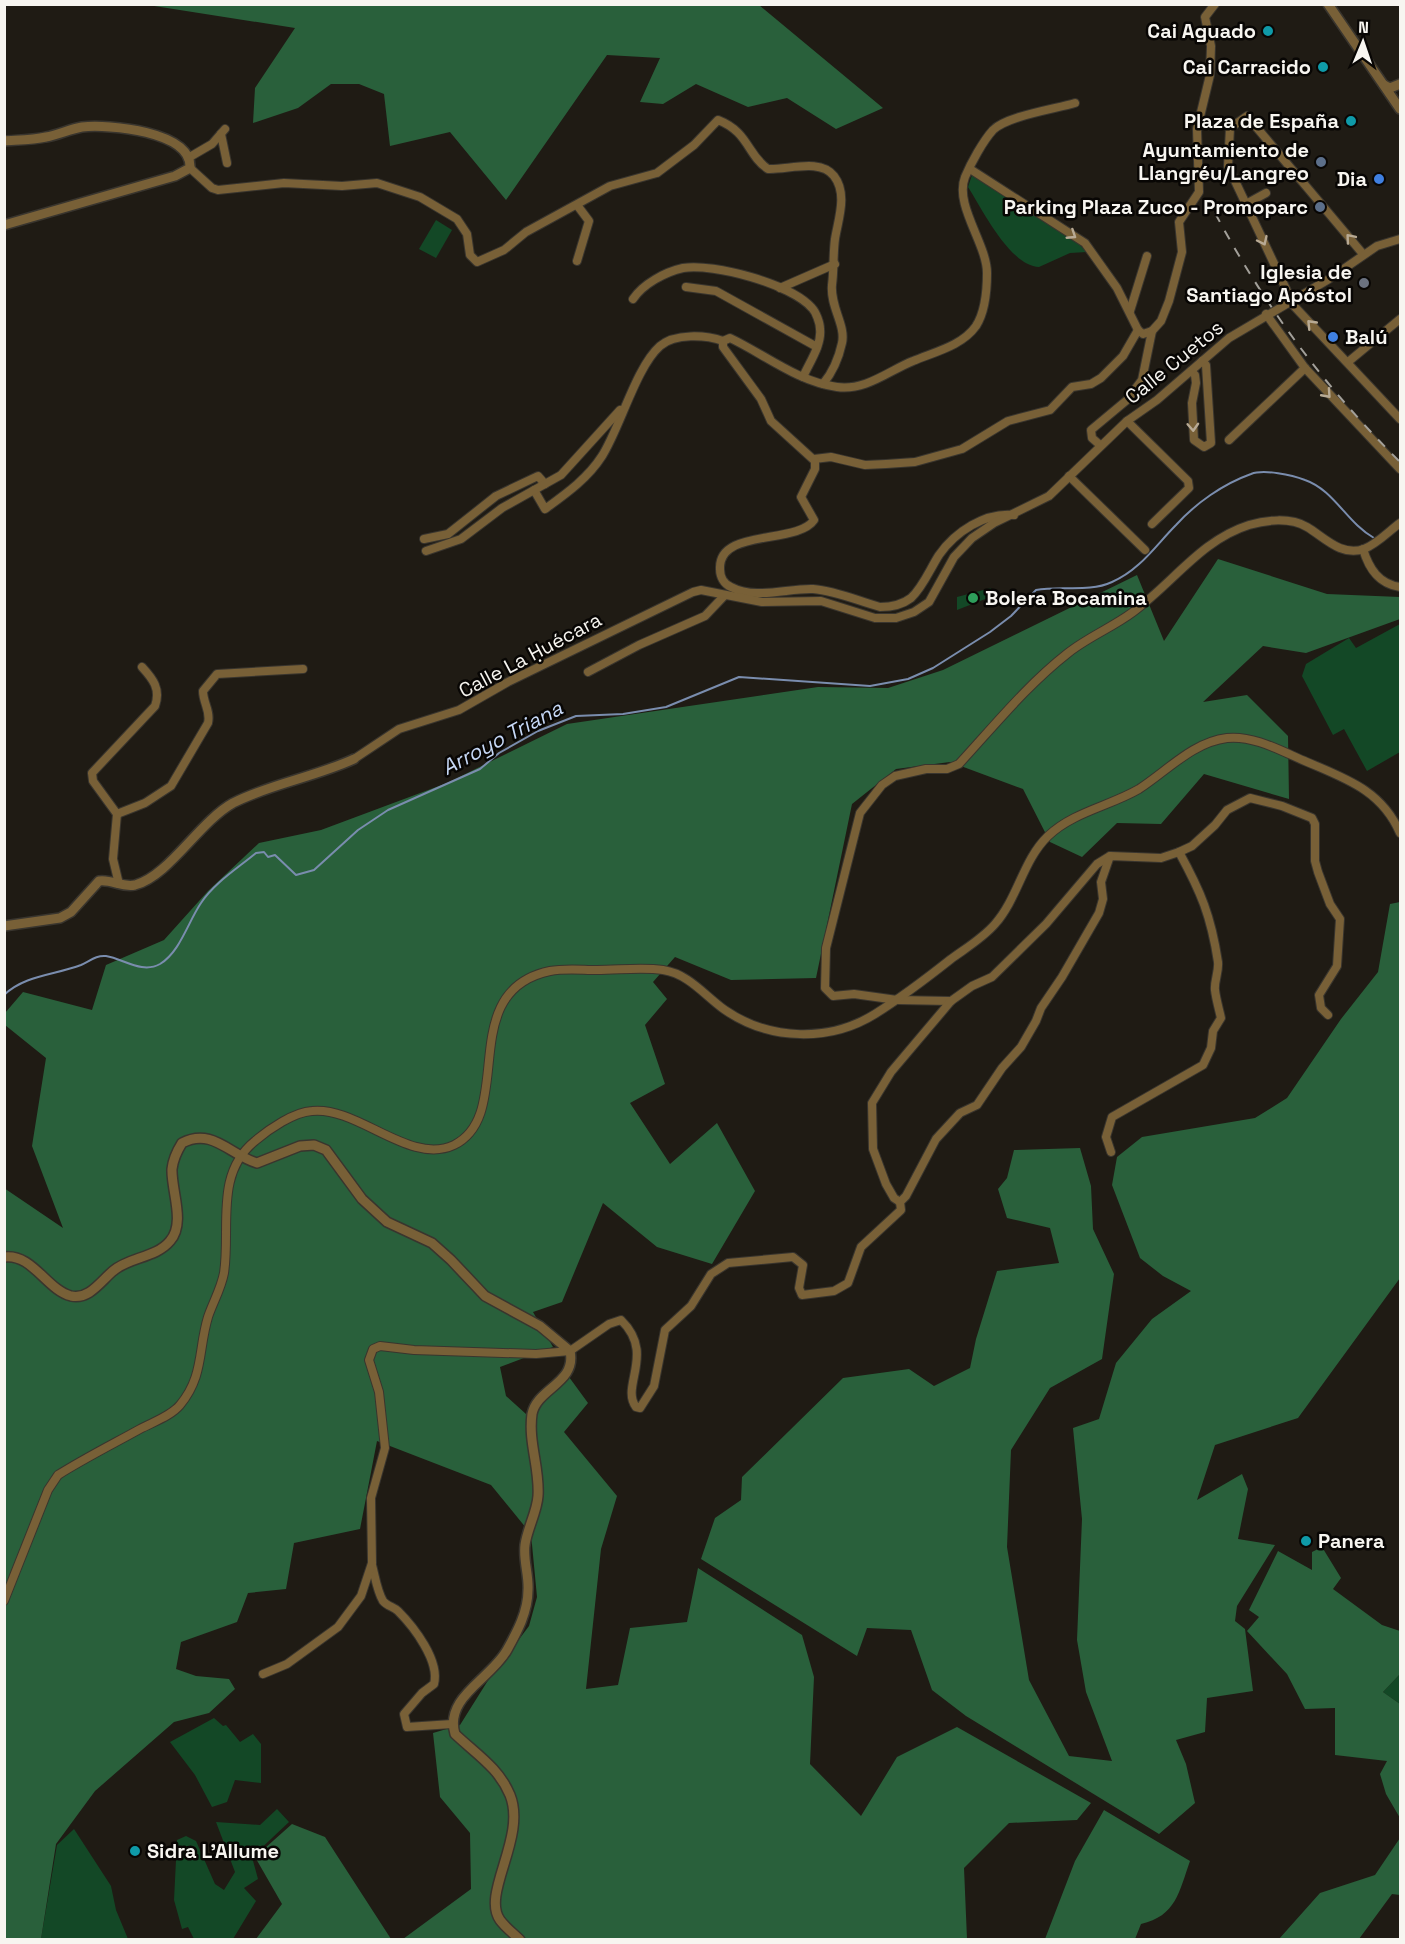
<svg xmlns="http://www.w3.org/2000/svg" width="1405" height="1944" viewBox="0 0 1405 1944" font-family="'Space Grotesk',sans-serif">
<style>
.green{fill:#134826}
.forest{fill:#29603b}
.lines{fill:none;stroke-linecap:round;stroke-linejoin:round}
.stream{stroke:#7a8dae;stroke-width:2}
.minor-casing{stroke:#39352e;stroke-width:10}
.tertiary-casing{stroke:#39352e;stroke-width:12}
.minor{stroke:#786037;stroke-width:8}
.tertiary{stroke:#786037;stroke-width:9}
.rail{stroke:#a3a09a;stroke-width:2;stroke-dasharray:10 10;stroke-linecap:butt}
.oneway{stroke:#b8aa94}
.culture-dot{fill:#0f9aa8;stroke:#080604;stroke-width:2}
.service-dot{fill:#5c6f8a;stroke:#080604;stroke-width:2}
.shop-dot{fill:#3f7fe0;stroke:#080604;stroke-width:2}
.worship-dot{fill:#6b7280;stroke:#080604;stroke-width:2}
.leisure-dot{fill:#2e9e5b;stroke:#080604;stroke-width:2}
.labels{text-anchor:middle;stroke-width:5;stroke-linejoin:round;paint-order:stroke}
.poi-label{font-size:20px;font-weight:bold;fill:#f7f5f0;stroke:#080604;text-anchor:end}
.street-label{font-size:20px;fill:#f7f5f0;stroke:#080604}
.water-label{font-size:21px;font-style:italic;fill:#c7d9f7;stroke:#080604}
</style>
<rect width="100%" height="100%" fill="#1f1b14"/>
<g class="green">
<path d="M 972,175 L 1076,241 L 1087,252 L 1070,253 L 1039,267 C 1010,266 982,209 968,187 Z"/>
<polygon points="436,220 452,230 436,258 419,249"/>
<polygon points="991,588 993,596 957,610 957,597"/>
<polygon points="1400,624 1400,752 1367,771 1344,729 1333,735 1302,676 1306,664 1349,638 1356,648"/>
<polygon points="1400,1674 1400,1704 1383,1692"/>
<polygon points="214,1718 223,1726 226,1725 240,1742 253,1734 261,1744 261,1783 235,1780 227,1802 212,1807 195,1775 170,1742"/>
<polygon points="277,1809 289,1822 252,1857 258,1879 244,1888 256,1901 233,1939 194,1939 188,1927 182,1929 174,1900 177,1840 186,1836 196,1841 215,1884 224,1890 235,1872 216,1822 260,1825"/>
<polygon points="74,1829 111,1886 116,1910 128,1939 41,1939 57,1845"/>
</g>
<g class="forest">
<polygon points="148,5 759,5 883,108 836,129 787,98 748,107 696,84 663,104 640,102 660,58 607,55 506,200 450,132 390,146 384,94 359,84 331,84 298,108 253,123 255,88 295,28"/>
<polygon points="1218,559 1327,594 1400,597 1400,619 1306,653 1263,646 1203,702 1247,695 1288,736 1289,799 1204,774 1161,824 1117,823 1082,857 1050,842 1023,789 950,762 896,769 852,804 816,978 731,980 675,957 653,982 667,999 645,1025 665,1084 630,1103 670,1164 717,1123 755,1191 712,1264 657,1247 603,1203 562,1302 533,1312 553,1347 500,1367 506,1396 526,1414 569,1377 588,1403 564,1432 617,1496 601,1549 586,1689 618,1685 630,1628 687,1622 698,1568 802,1635 814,1677 810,1764 861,1816 897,1757 957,1727 1091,1803 1077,1820 1009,1823 964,1868 967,1939 403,1939 471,1889 470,1833 440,1797 433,1733 460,1725 487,1682 529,1626 537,1597 531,1534 491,1485 377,1441 360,1529 294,1543 286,1589 248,1593 237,1622 181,1642 176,1669 196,1676 229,1679 235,1689 209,1713 174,1722 95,1791 56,1844 41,1939 5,1939 4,1188 63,1228 32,1146 46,1058 5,1025 5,1013 23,992 92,1010 106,965 164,940 208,891 259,843 321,830 447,783 567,724 818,687 888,688 943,670 1137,575 1164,641"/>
<polygon points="1400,902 1400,1278 1298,1418 1215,1445 1197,1500 1242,1474 1248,1489 1238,1539 1275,1545 1237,1606 1235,1621 1245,1629 1253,1691 1207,1698 1205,1732 1176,1740 1186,1764 1195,1803 1159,1834 966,1716 932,1690 911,1630 867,1628 857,1656 701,1559 715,1518 741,1500 742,1477 843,1378 909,1369 934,1386 970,1368 976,1339 997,1271 1059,1263 1050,1228 1007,1218 998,1189 1007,1178 1014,1150 1080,1148 1091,1186 1093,1229 1114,1274 1102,1359 1050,1388 1011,1450 1007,1547 1029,1680 1069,1756 1112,1761 1086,1692 1077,1640 1082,1519 1073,1428 1099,1419 1116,1363 1152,1319 1191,1291 1163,1276 1140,1258 1112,1185 1117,1157 1142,1137 1255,1118 1287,1098 1341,1019 1378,972 1390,904"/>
<polygon points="1322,1547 1341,1578 1333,1589 1382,1625 1400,1631 1400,1674 1383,1692 1400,1704 1400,1818 1386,1794 1380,1774 1387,1761 1335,1755 1335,1708 1305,1709 1287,1674 1247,1631 1259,1617 1249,1610 1278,1551 1312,1570 1312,1552"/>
<path d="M 1104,1810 L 1190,1861 C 1179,1892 1176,1916 1141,1924 L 1135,1939 L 1045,1939 L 1075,1861 Z"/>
<polygon points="292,1824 325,1837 391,1939 256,1939 282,1904 255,1857"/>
<polygon points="1400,1838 1400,1895 1392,1894 1359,1939 1279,1939 1320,1893 1375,1875"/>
</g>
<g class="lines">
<path class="stream" d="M 4,995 C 25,975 55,975 81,965 C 90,961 96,955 106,956 C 124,959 142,974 160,964 C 180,952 188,922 201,903 C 214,883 238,868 256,853 L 264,852 L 268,857 L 275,855 L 296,875 L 314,870 L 358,830 L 388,810 L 480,769 L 499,753 L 538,731 L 576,716 L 623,714 L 666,707 L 739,677 L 870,686 L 908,679 L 933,668 L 990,632 L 1011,616 L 1036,590 C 1061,585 1088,593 1112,582 C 1140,570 1156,545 1176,525 C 1196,503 1223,484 1251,474 C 1264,469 1292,475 1305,480 C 1334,490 1347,523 1374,538"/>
<defs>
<g id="minor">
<polyline points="221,134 227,163"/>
<polyline points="188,158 212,144 225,129"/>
<path d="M 190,168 L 212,188 L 218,190 L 284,183 L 342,186 L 377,183 L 420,197 L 457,219 L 467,234 L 470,255 L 477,262 L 504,250 L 526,232 L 610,186 L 657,173 L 694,145 L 718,120 C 749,132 747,155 768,169 C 788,170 820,158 834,176 C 848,194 838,220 835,239 C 833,254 834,270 832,285 C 830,307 846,325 842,343 C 839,357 832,373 823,384"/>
<polyline points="970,169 1085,243 1117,288 1138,330"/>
<polyline points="1246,204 1266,193"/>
<polyline points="1363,254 1247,116 1230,128 1228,166 1294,306 1400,419"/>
<polyline points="577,261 589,221 577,205"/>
<polyline points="686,287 716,291 817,347"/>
<polyline points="780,288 835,264"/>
<path d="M 633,299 C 643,284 665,272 683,268 C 714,263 791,284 812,308 C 816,312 820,323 820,329 C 822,345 809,363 803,377"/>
<polyline points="1130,311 1147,256"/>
<polyline points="1266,314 1305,368 1400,469"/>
<polyline points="1138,330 1143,334 1152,331 1161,321 1169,301 1182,252 1179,222 1199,192 1197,129 1210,75 1211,46 1205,17 1215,4"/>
<polyline points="1348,362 1400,319"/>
<polyline points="1191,371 1195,375 1196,383 1192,403 1194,440 1204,447 1211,443 1206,365 1202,361"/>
<polyline points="1127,421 1188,481 1189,488 1152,524"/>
<polyline points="1229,440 1305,368"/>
<polyline points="1100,445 1092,438 1091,430 1127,400 1142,380 1152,331"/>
<polyline points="814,459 831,457 865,465 886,464 915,462 962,449 1008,421 1050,410 1072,387 1091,384 1101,378 1123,356 1138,330"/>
<polyline points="1069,476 1145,550"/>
<path d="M 534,490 L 545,509 C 567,493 588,478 602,456 C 620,428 636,367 660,346 C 675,333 706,335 723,341"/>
<path d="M 1014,515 C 985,512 955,532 939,555 C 930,569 923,587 911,598 C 902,605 891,607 880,607 C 858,601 837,591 813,589 C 788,588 755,600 731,587 C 724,584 720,577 720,569 C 718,528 797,545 814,520 L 801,497 L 815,469 L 815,461 L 771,421 L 761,399 L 723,347 L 723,341 L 730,338 C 764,354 798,382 837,387 C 866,391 888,371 913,361 C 934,352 962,346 976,326 C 985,312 987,289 987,273 C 987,244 954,205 965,177 C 971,163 983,141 993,130 C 1007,116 1055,109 1075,103"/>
<polyline points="424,539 448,534 496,496 538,476 545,484"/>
<path d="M 1363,549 C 1369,569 1379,584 1400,587"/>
<polyline points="426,551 461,539 502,508 561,475 620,410"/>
<polyline points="588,672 639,645 705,616 724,596"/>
<polyline points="354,759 399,729 459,710 508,682 693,592 701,590 762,602 821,601 875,618 896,618 914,612 929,602 954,557 972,538 994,523 1049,496 1127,421 1157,400 1229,338 1329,279 1377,246 1400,239"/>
<path d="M 117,814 L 145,803 L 171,786 L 208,723 C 211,711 203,703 203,691 L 217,674 L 303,669"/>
<path d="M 119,884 L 113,859 L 117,814 L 93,781 L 92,773 L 155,706 C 161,689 153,679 142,667"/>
<path d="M 951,1001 L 897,1000 L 854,994 L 833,996 L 825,988 L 826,948 L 860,813 L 882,785 L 895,776 L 926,769 L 947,769 L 959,764 C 994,726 1027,685 1068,653 C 1088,637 1113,627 1133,612 C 1173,583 1201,540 1249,525 C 1266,520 1290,517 1307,527 C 1324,537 1341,557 1364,549 C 1377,544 1389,531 1400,523"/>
<path d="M 1111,1152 L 1106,1137 L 1112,1117 L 1203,1065 L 1211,1048 L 1213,1031 L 1221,1018 C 1219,1009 1216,999 1215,990 C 1214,981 1219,972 1218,962 C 1211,916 1201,892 1179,852"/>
<polyline points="900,1202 894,1198 886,1184 873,1149 872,1103 891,1072 951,1001 972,986 992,977 1046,924 1097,864 1110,856 1161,858 1179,852 1192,846 1215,825 1227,810 1250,798 1282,806 1312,818 1315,824 1315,861 1318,872 1330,904 1340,919 1337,966 1319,995 1321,1008 1328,1015"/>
<path d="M 372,1565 C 375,1576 377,1591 383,1601 C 387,1606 394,1607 398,1611 C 414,1627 440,1661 434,1684 L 422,1693 L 404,1714 L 407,1727 L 452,1724"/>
<path d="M 4,1601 L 48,1490 L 58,1475 C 85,1458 113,1444 140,1429 C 153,1422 171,1416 180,1405 C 204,1376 198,1350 208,1317 C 213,1302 221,1289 224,1273 C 231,1228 214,1174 255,1141 C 269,1129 294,1112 312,1111 C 358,1106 410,1166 454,1145 C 517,1114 454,991 550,971 C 565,968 582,970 597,970 C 619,970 642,967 663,970 C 689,974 704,995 725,1010 C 770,1041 830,1042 875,1014 C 902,997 927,978 951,959 C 966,948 983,938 995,924 C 1018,898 1023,860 1048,836 C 1073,812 1110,806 1139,789 C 1167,771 1193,742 1227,738 C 1254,735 1283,752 1307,762 C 1347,779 1382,791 1400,833"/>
<path d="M 263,1674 L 287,1664 L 338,1627 L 361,1596 L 372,1563 L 371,1498 L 385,1448 L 379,1392 L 369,1360 L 373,1349 L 380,1346 L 414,1350 L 536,1354 L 570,1351 L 609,1324 L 621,1320 C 656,1354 620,1386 636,1407 L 640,1408 L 654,1386 L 665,1330 L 691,1306 L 711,1274 L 728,1263 L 793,1257 L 803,1265 L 799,1288 L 802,1295 L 834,1291 L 848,1283 L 861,1247 L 901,1210 L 900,1202 L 906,1196 L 936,1139 L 960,1113 L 977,1105 L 1002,1068 L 1021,1047 L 1036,1021 L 1041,1008 L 1062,977 L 1099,913 L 1103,899 L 1101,882 L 1110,856"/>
</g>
<g id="tertiary">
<polyline points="1328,4 1400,109"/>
<polyline points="1384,85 1390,88 1400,84"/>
<path d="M 4,141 C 18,140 33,140 46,137 C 58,135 70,129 82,127 C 108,124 192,131 190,168 L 175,176 L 4,225"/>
<path d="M 4,926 L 60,918 L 71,912 L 99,881 C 112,879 122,888 135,885 C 169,876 199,822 233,803 C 270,784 315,777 354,759"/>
<path d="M 4,1257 C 32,1253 47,1290 71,1296 C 89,1300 101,1281 113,1271 C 129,1257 156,1258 170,1241 C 186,1223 171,1190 172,1169 C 173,1160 177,1151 182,1143 C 212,1127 230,1155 257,1163 L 300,1146 L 314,1145 L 326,1150 L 362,1199 L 387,1222 L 432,1243 L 451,1260 L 485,1296 L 540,1326 L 570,1351 C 577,1383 537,1388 532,1414 C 528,1442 540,1469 538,1496 C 537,1512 527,1529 525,1545 C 523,1560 529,1575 528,1590 C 528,1612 517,1632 507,1650 C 491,1679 444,1697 455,1734 C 476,1754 499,1768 510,1795 C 527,1837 481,1894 500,1920 C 505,1927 513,1933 520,1940"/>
</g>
</defs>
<use href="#minor" class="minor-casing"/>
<use href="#tertiary" class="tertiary-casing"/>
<use href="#minor" class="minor"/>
<use href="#tertiary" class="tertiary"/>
<path class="rail" d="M 1215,213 C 1266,308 1323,385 1400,462"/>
</g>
<defs><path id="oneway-chevron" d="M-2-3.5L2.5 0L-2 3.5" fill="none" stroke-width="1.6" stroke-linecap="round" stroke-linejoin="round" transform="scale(1.5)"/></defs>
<g class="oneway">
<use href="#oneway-chevron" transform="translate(1072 235) rotate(33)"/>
<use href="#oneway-chevron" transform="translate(1350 238) rotate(-130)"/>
<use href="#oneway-chevron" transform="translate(1263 241) rotate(65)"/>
<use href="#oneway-chevron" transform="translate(1311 324) rotate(-134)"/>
<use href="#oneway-chevron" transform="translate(1327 394) rotate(48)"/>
<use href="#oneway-chevron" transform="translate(1193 427) rotate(87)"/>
</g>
<g class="culture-dot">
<circle cx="1268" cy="31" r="6"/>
<circle cx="1323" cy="67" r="6"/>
<circle cx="1351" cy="121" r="6"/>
<circle cx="1306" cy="1541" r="6"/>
<circle cx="135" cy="1851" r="6"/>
</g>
<g class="service-dot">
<circle cx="1321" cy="162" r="6"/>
<circle cx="1320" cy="207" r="6"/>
</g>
<g class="shop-dot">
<circle cx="1379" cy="179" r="6"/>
<circle cx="1333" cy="337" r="6"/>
</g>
<circle class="worship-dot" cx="1364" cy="283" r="6"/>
<circle class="leisure-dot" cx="973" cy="598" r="6"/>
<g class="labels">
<g class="poi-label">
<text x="1256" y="38">Cai Aguado</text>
<text x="1311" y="74">Cai Carracido</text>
<text x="1339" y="128">Plaza de España</text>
<text x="1309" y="157">Ayuntamiento de<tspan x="1309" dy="23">Llangréu/Langreo</tspan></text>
<text x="1367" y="186">Dia</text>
<text x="1308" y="214">Parking Plaza Zuco - Promoparc</text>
<text x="1352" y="279">Iglesia de<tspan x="1352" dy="23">Santiago Apóstol</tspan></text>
<text x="1345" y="344" text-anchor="start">Balú</text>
<text x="985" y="605" text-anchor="start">Bolera Bocamina</text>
<text x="1318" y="1548" text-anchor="start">Panera</text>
<text x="147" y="1858" text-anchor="start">Sidra L'Allume</text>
</g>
<g class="street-label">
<text transform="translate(1174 362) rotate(-39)" y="7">Calle Cuetos</text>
<text transform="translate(530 655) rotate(-28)" y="7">Calle La Ḥuécara</text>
</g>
<g class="water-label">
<text transform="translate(502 738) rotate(-28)" y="7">Arroyo Triana</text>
</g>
</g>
<rect width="1405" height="1944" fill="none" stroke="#f7f5f0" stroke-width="12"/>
<g transform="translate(1363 42) rotate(2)" stroke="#080604" stroke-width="4.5" paint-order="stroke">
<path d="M0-4.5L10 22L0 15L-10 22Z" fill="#f7f5f0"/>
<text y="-9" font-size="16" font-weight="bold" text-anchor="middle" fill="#f7f5f0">N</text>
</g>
</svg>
